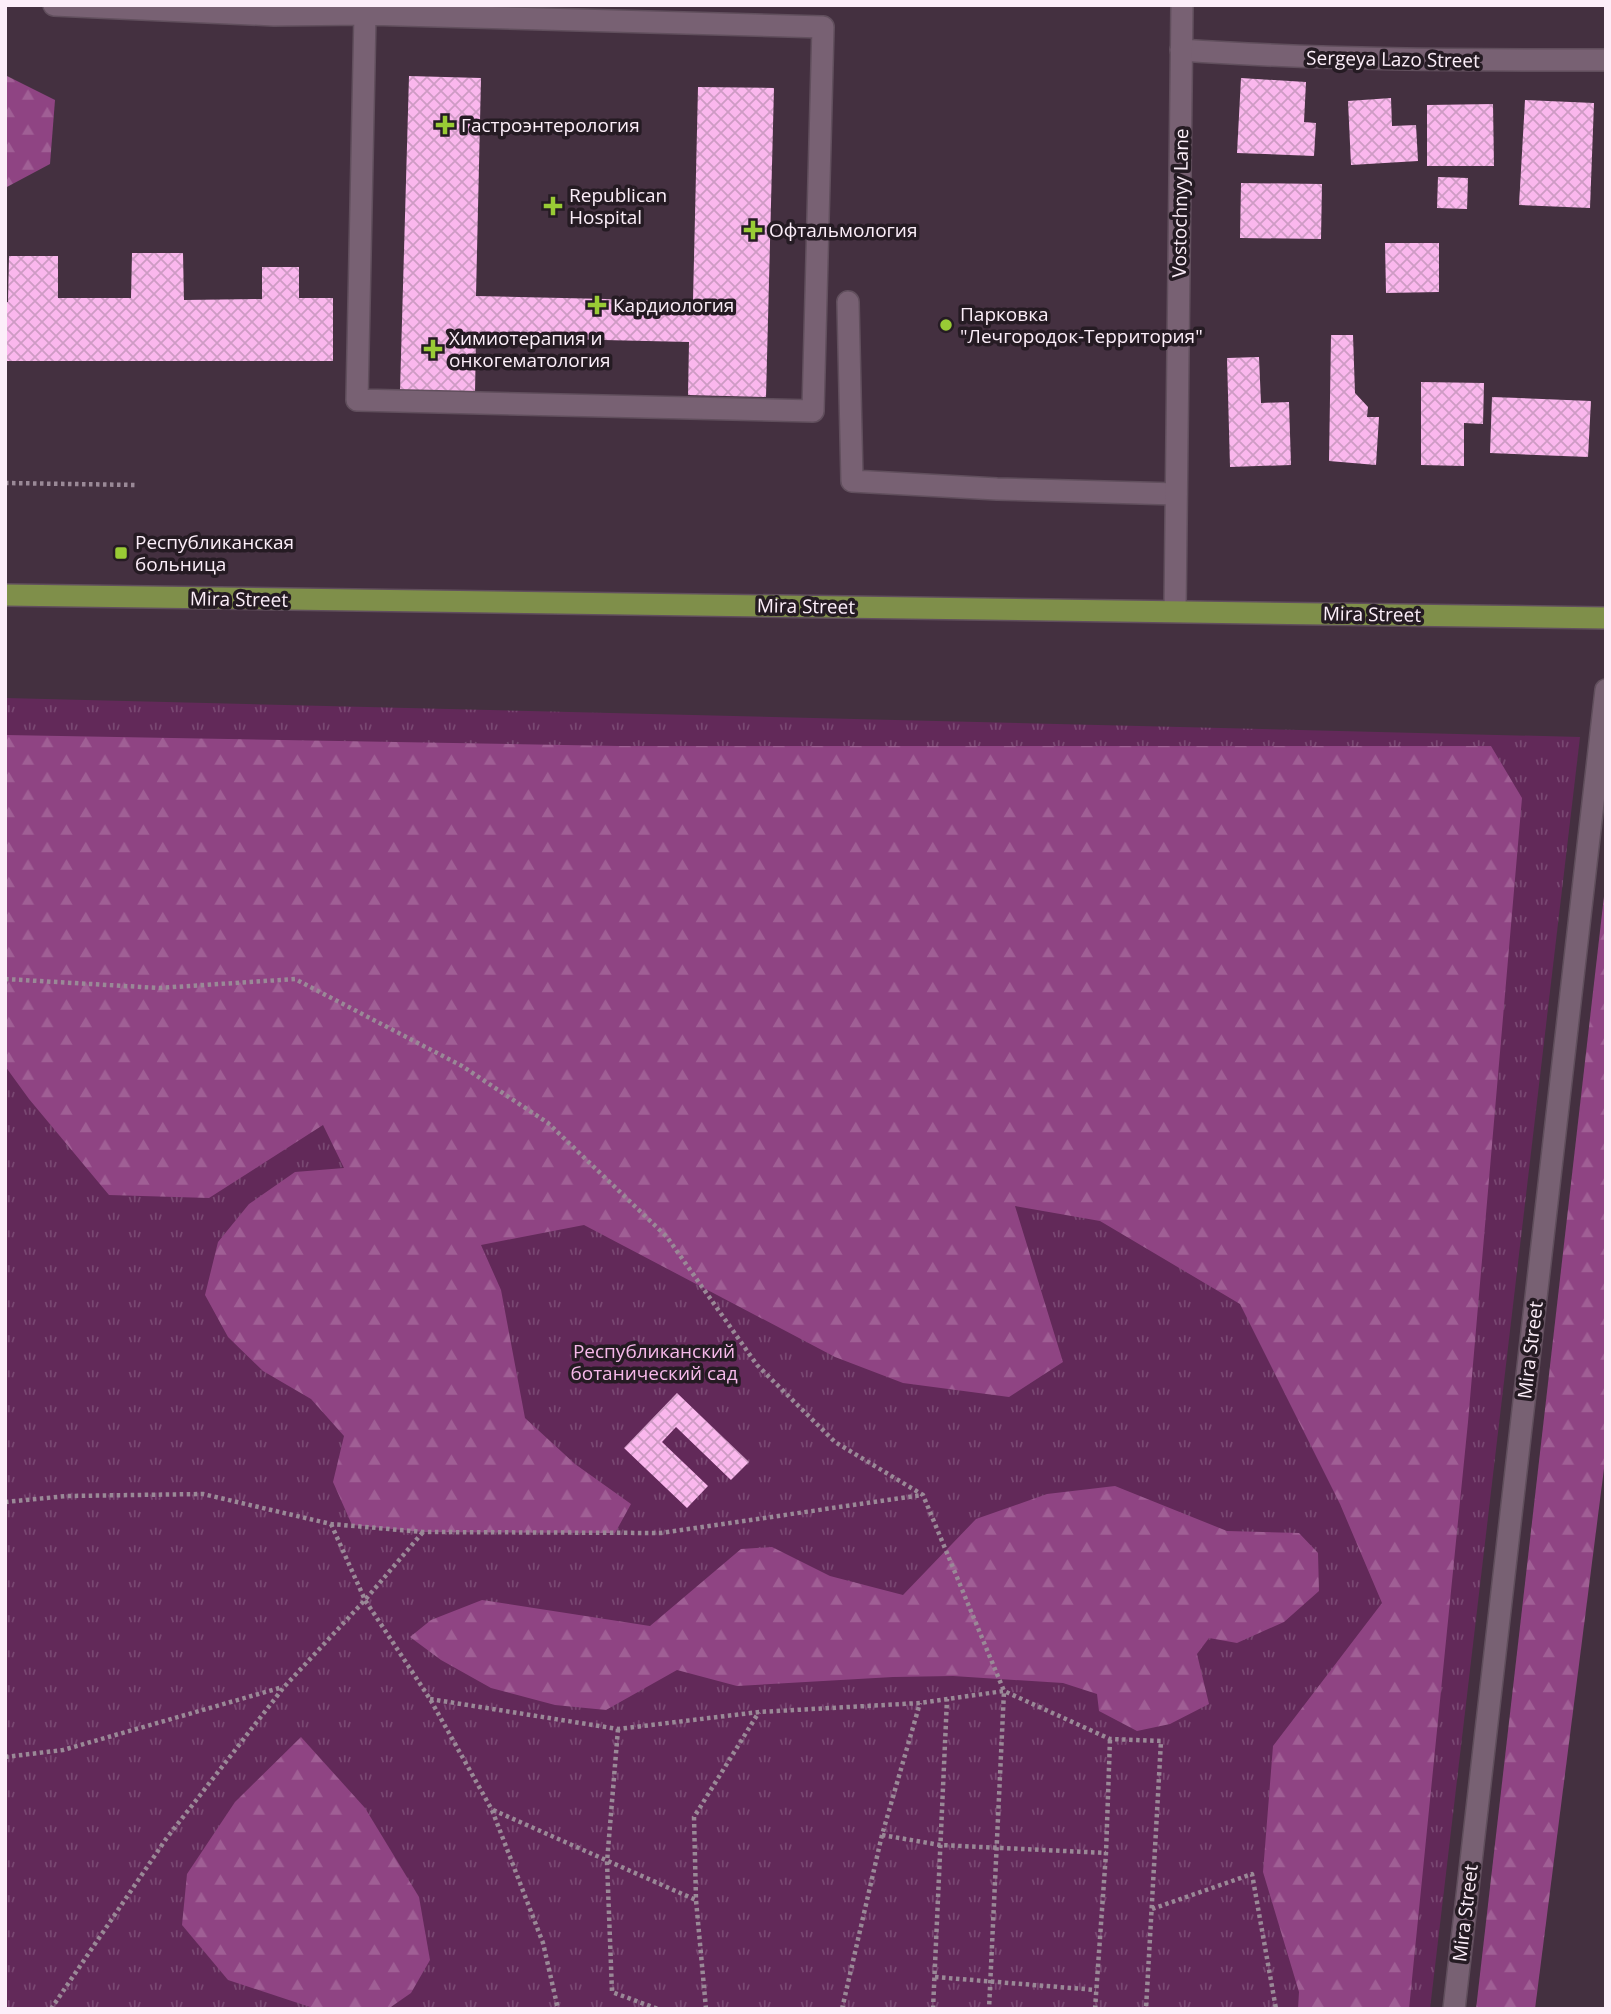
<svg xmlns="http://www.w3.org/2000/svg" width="1611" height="2014" viewBox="0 0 1611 2014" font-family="'Open Sans',sans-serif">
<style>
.grass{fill:url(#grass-tufts)}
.forest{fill:url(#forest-firs)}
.building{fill:url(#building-cross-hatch)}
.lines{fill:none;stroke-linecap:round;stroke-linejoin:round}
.minor-casing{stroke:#614f5d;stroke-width:24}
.major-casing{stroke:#614f5d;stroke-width:24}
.path{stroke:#9a8997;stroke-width:4.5;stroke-dasharray:3.5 3.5;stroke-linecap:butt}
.minor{stroke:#786173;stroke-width:21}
.major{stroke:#7f8f4a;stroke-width:21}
.poi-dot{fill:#99cb35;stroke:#251b23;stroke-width:2.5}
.labels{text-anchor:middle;stroke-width:7;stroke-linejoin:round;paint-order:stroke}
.street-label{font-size:19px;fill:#fceef9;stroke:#251b23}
.poi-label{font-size:19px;fill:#fceef9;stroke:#251b23;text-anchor:start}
.park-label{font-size:19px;fill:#f7b9ea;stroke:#251b23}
</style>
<defs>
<pattern id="grass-tufts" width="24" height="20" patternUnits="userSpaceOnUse" patternTransform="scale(1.75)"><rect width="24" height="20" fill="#622959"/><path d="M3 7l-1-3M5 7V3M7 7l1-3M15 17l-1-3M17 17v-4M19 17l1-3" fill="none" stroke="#794872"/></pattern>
<pattern id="forest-firs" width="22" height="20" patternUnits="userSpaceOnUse" patternTransform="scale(1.75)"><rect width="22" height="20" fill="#8f4483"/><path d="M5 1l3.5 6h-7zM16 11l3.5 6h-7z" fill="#a05f95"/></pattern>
<pattern id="building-cross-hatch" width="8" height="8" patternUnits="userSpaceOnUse" patternTransform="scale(1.75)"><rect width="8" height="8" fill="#fab7ed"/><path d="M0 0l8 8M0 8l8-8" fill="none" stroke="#ce9bc4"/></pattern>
</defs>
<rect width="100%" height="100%" fill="#443040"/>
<polygon class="grass" points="5,698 1580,737 1430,2009 5,2009"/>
<g class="forest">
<polygon points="5,75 55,100 50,164 5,188"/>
<polygon points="5,735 619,746 1491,746 1522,798 1468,1422 1409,2009 1298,2009 1299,1992 1263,1872 1273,1746 1382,1603 1340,1504 1240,1304 1100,1221 1015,1206 1063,1362 1009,1397 903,1383 835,1357 584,1225 481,1245 501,1290 525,1418 575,1464 631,1504 615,1533 423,1532 352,1525 333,1482 344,1436 311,1399 263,1371 228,1337 205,1295 218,1242 249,1204 295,1172 344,1168 323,1125 209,1198 109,1195 29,1099 5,1066"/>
<polygon points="1606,879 1606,1453 1535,2009 1476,2009"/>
<polygon points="1115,1486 1227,1531 1299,1533 1318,1553 1319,1591 1284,1622 1237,1643 1209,1638 1197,1654 1209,1704 1170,1724 1137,1731 1099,1711 1097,1694 1063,1683 953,1676 893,1677 737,1686 677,1670 606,1710 555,1705 491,1688 441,1660 410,1637 431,1620 482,1600 650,1626 741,1549 772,1547 830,1576 903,1595 976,1519 1047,1494"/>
<polygon points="301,1737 365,1808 419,1897 430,1960 411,1993 388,2009 316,2009 228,1980 182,1925 187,1874 235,1802"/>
</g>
<g class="building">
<polygon points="409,76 481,78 476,296 693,301 698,87 774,88 766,397 688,395 689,342 476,337 475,393 400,391"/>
<polygon points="1241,78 1306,82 1304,122 1316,123 1314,156 1237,153"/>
<polygon points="1391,98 1392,126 1416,125 1418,161 1351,165 1348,101"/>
<polygon points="1525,100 1594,103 1590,208 1519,205"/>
<polygon points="1493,104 1494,166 1427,166 1427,105"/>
<polygon points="1438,177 1468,178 1467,209 1437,208"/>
<polygon points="1241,183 1322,184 1321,239 1240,238"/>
<polygon points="1385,243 1439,243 1439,292 1386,293"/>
<polygon points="132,253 183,253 184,300 262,299 262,267 299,267 299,298 333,298 333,361 5,361 5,302 8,302 9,256 58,256 58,298 131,298"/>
<polygon points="1331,335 1353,335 1355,393 1368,407 1367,417 1379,417 1376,465 1329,461"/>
<polygon points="1259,357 1261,403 1289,402 1291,465 1230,467 1227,358"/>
<polygon points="1421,382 1484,383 1483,424 1464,423 1464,466 1421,465"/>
<polygon points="1492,397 1591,401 1588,457 1490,453"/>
<polygon points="677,1393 749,1462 731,1480 676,1427 662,1442 708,1486 687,1508 624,1448"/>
</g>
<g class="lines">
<defs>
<g id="minor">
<polyline points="54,5 274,15 365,14 823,27 813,411 357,400 365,14 365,5"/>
<path d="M 1181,50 C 1323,60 1464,60 1606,60"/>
<polyline points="848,302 852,481 997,489 1176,494"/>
<polyline points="1175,611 1182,5"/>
<polyline points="1454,2009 1606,690"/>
</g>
<polyline id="major" points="5,595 1606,618"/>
</defs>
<use href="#minor" class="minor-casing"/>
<use href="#major" class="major-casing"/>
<g class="path">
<polyline points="5,483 138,485"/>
<polyline points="5,979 159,988 295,979 462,1066 548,1123 667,1237 757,1365 835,1442 923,1495 1004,1691 989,2009"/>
<polyline points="5,1502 67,1496 203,1494 331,1524 423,1532 661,1533 922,1495"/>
<polyline points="331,1524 365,1600 430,1699 492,1810 543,1943 558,2009"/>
<polyline points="430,1699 618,1729 759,1712 920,1703 1004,1691 1110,1739 1161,1741 1146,2009"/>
<polyline points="618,1729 607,1862 612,1992 658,2009"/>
<polyline points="5,1757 63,1750 283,1687"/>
<polyline points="493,1810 696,1900"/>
<polyline points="882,1835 940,1845 1106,1853"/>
<polyline points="1152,1909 1252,1874 1276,2009"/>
<polyline points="935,1977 1096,1990"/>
<polyline points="51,2009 166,1839 284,1687 365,1600 423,1532"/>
<polyline points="706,2009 696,1900 694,1817 759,1712"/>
<polyline points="842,2009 882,1835 920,1703"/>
<polyline points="933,2009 947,1699"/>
<polyline points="1095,2009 1106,1853 1110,1739"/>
</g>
<use href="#minor" class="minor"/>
<use href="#major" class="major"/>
</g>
<g class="poi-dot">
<path d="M441.5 114.5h7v7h7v7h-7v7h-7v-7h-7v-7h7z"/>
<path d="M549.5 195.5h7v7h7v7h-7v7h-7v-7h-7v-7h7z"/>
<path d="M749.5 219.5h7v7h7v7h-7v7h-7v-7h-7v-7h7z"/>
<path d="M593.5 294.5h7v7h7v7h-7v7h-7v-7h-7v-7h7z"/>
<circle cx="946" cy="325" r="7"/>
<path d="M429.5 338.5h7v7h7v7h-7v7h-7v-7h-7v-7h7z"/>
<rect x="114" y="546" width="14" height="14" rx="3.5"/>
</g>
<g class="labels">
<g class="street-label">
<text transform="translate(1393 59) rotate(1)" y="7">Sergeya Lazo Street</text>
<text transform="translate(1180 203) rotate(-89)" y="7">Vostochnyy Lane</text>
<text transform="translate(239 599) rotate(1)" y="7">Mira Street</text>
<text transform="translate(806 606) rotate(1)" y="7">Mira Street</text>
<text transform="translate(1372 614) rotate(1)" y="7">Mira Street</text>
<text transform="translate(1530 1350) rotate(-83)" y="7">Mira Street</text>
<text transform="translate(1465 1913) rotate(-83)" y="7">Mira Street</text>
</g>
<g class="poi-label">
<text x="461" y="132">Гастроэнтерология</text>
<text x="569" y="202">Republican<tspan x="569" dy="22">Hospital</tspan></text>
<text x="769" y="237">Офтальмология</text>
<text x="613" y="312">Кардиология</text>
<text x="960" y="321">Парковка<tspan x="960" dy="22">"Лечгородок-Территория"</tspan></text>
<text x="449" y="345">Химиотерапия и<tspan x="449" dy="22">онкогематология</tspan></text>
<text x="135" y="549">Республиканская<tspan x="135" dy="22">больница</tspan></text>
</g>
<g class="park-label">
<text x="654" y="1358">Республиканский<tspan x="654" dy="22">ботанический сад</tspan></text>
</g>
</g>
<rect width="1611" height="2014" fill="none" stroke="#fceef9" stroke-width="14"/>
</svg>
